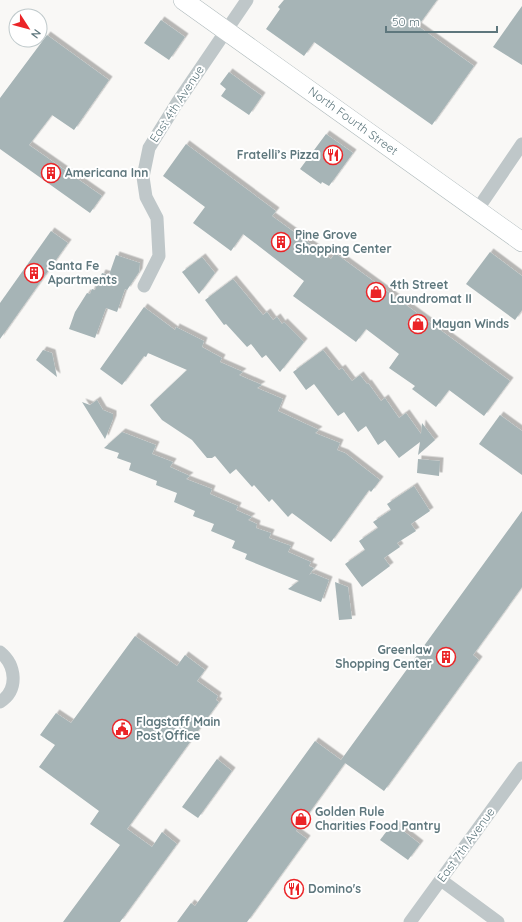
<svg xmlns="http://www.w3.org/2000/svg" width="522" height="922" viewBox="0 0 522 922" font-family="Quicksand,sans-serif">
<style>
.building{fill:#a6b4b6;filter:url(#shadow)}
.lines{fill:none;stroke-linecap:round;stroke-linejoin:round}
.secondary-casing{stroke:#afbabc;stroke-width:20}
.minor{stroke:#bfc7c9;stroke-width:13}
.secondary{stroke:#fff;stroke-width:19}
.labels{text-anchor:middle;stroke-width:4;stroke-linejoin:round;paint-order:stroke}
.street-label{font-size:12px;fill:#5e777d;stroke:#fff}
.poi-label{font-size:12px;font-weight:bold;fill:#5e777d;stroke:#fff;text-anchor:start}
</style>
<defs>
<filter id="shadow"><feDropShadow dx="3.5" dy="-3.5" stdDeviation="0" flood-color="#0004"/></filter>
</defs>
<rect width="100%" height="100%" fill="#f9f8f6"/>
<g class="building">
<polygon points="284,0 437,0 418,26 474,66 432,125 314,42 304,56 266,29 280,9 278,7"/>
<polygon points="522,6 522,65 493,47"/>
<polygon points="161,20 185,37 169,60 144,43"/>
<polygon points="47,35 109,80 74,130 52,115 29,145 102,196 90,213 0,149 0,98"/>
<polygon points="229,72 262,96 249,115 221,96 226,89 220,84"/>
<polygon points="326,134 353,153 329,186 322,182 321,184 300,169"/>
<polygon points="186,144 276,211 272,216 331,259 335,253 510,381 484,416 449,390 436,407 412,389 415,386 389,368 399,354 366,329 356,342 293,296 304,281 243,234 231,251 193,223 205,207 163,176"/>
<polygon points="51,231 68,243 0,339 0,303"/>
<polygon points="490,252 522,276 522,310 515,320 466,284"/>
<polygon points="116,255 140,263 139,272 127,290 125,289 117,312 106,308 95,338 69,329 75,312 87,293 90,294 92,289 95,290 102,273 109,275"/>
<polygon points="202,257 215,273 199,294 182,272"/>
<polygon points="233,279 263,315 267,312 273,320 277,317 282,324 284,322 304,342 280,372 266,355 262,358 251,344 247,347 226,324 224,325 205,300"/>
<polygon points="144,307 175,330 176,327 204,341 202,347 222,358 220,362 243,372 239,375 262,385 257,388 283,399 278,411 319,430 315,433 340,443 337,450 345,453 380,480 371,492 369,490 331,542 292,513 288,517 272,499 269,502 254,485 252,487 236,469 230,474 215,456 212,458 207,458 192,440 162,420 150,405 187,370 148,353 146,357 144,356 122,385 100,369"/>
<polygon points="43,350 52,353 57,377 36,360"/>
<polygon points="323,350 339,370 342,368 352,381 360,375 367,384 368,383 381,401 385,398 399,418 406,413 421,434 422,423 435,440 418,455 420,442 399,458 385,440 378,445 366,426 358,432 344,412 338,416 314,384 306,390 293,372"/>
<polygon points="97,400 103,410 113,414 113,419 105,439 82,402 90,405"/>
<polygon points="500,415 522,431 522,475 479,444"/>
<polygon points="122,432 156,445 152,454 173,462 170,467 190,476 186,479 212,489 210,494 238,506 236,510 252,517 248,520 257,524 256,528 271,533 269,538 291,546 288,552 311,562 309,566 314,568 309,575 312,573 329,580 321,602 288,589 299,581 245,559 247,554 232,548 235,541 211,531 214,524 193,516 195,511 174,502 177,493 156,485 157,481 129,470 131,463 117,458 119,453 104,448"/>
<polygon points="418,459 440,461 439,476 417,473"/>
<polygon points="414,486 430,511 411,524 416,531 397,543 400,547 384,558 390,566 362,587 345,564 365,550 359,541 378,528 373,522 391,510 387,504"/>
<polygon points="522,511 522,587 473,655 479,660 384,791 345,763 296,831 307,839 247,922 177,922 191,903 195,906 315,741 341,760"/>
<polygon points="335,582 348,587 352,619 339,620"/>
<polygon points="135,636 177,666 185,655 205,670 197,681 218,696 216,700 219,702 127,829 152,847 162,832 177,844 120,922 63,922 120,845 90,824 99,811 39,767 55,745 40,735 56,713 71,723"/>
<polygon points="217,759 232,771 198,818 182,807"/>
<polygon points="393,823 420,844 408,860 380,840"/>
</g>
<g class="lines">
<defs>
<polyline id="secondary" points="183,0 522,242"/>
</defs>
<use href="#secondary" class="secondary-casing"/>
<g class="minor">
<polyline points="477,210 522,144"/>
<polyline points="144,286 159,256 157,218 146,197 143,177 149,148 177,103 247,0"/>
<path d="M 0,652 C 16,665 19,690 0,702"/>
<polyline points="441,880 498,922"/>
<polyline points="410,922 522,768"/>
</g>
<use href="#secondary" class="secondary"/>
</g>
<defs>
<symbol id="restaurant-ring" viewBox="-11 -11 22 22"><circle r="9.5" fill="#fff" stroke="#eb2427" stroke-width="1.5"/><path d="M-5-6h1v4h1v-4h1v4h1v-4h1v5L-1.5 .5V6h-2V.5L-5-1ZM5-6V6H3V1.5H1.5Q1.5-4 5-6Z" fill="#eb2427"/></symbol>
<symbol id="building-ring" viewBox="-11 -11 22 22"><circle r="9.5" fill="#fff" stroke="#eb2427" stroke-width="1.5"/><path d="M-4-6H4V6H1V3H-1V6H-4ZM-2.5-4.3h1.7v1.8h-1.7ZM.8-4.3h1.7v1.8H.8ZM-2.5-1h1.7V.8h-1.7ZM.8-1h1.7V.8H.8Z" fill="#eb2427"/></symbol>
<symbol id="shop-ring" viewBox="-11 -11 22 22"><circle r="9.5" fill="#fff" stroke="#eb2427" stroke-width="1.5"/><path d="M-5-2.5h2.3a2.7 3.5 0 0 1 5.4 0H5L5.5 6h-11ZM-1.5-2.5h3a1.5 2.3 0 0 0-3 0Z" fill="#eb2427"/></symbol>
<symbol id="civic-ring" viewBox="-11 -11 22 22"><circle r="9.5" fill="#fff" stroke="#eb2427" stroke-width="1.5"/><path d="M-.6-6.5H3V-4.5H.6V-3L4-1V1h2V6H-6V1h2V-1L-.6-3ZM-1.2 2.5V6h2.4V2.5Z" fill="#eb2427"/></symbol>
</defs>
<g fill-rule="evenodd">
<use href="#restaurant-ring" x="322" y="144" width="22" height="22"/>
<use href="#building-ring" x="40" y="162" width="22" height="22"/>
<use href="#building-ring" x="270" y="231" width="22" height="22"/>
<use href="#building-ring" x="23" y="262" width="22" height="22"/>
<use href="#shop-ring" x="365" y="281" width="22" height="22"/>
<use href="#shop-ring" x="407" y="313" width="22" height="22"/>
<use href="#building-ring" x="435" y="646" width="22" height="22"/>
<use href="#civic-ring" x="111" y="718" width="22" height="22"/>
<use href="#shop-ring" x="290" y="808" width="22" height="22"/>
<use href="#restaurant-ring" x="283" y="878" width="22" height="22"/>
</g>
<g class="labels">
<g class="street-label">
<text transform="translate(177 104) rotate(-57)" y="4">East 4th Avenue</text>
<text transform="translate(353 121) rotate(36)" y="4">North Fourth Street</text>
<text transform="translate(466 845) rotate(-54)" y="4">East 7th Avenue</text>
</g>
<g class="poi-label">
<text x="319" y="159" text-anchor="end">Fratelli’s Pizza</text>
<text x="65" y="177">Americana Inn</text>
<text x="295" y="239">Pine Grove<tspan x="295" dy="14">Shopping Center</tspan></text>
<text x="48" y="270">Santa Fe<tspan x="48" dy="14">Apartments</tspan></text>
<text x="390" y="289">4th Street<tspan x="390" dy="14">Laundromat II</tspan></text>
<text x="432" y="328">Mayan Winds</text>
<text x="432" y="654" text-anchor="end">Greenlaw<tspan x="432" dy="14">Shopping Center</tspan></text>
<text x="136" y="726">Flagstaff Main<tspan x="136" dy="14">Post Office</tspan></text>
<text x="315" y="816">Golden Rule<tspan x="315" dy="14">Charities Food Pantry</tspan></text>
<text x="308" y="893">Domino's</text>
</g>
</g>
<g transform="translate(28 28) rotate(126)"><circle r="19" fill="#ffffff" stroke="#bfc9cb"/>
<path d="M0-3L7 15L0 10L-7 15Z" fill="#eb2427"/>
<text y="-6" font-size="11" font-weight="bold" text-anchor="middle" fill="#5e777d">N</text>
</g>
<path d="M386 26v6h111v-6" fill="none" stroke="#5e777d" stroke-width="2"/>
<text x="392" y="26" font-size="12" fill="#5e777d" stroke="#ffffff" stroke-width="3" paint-order="stroke">50 m</text>
</svg>
